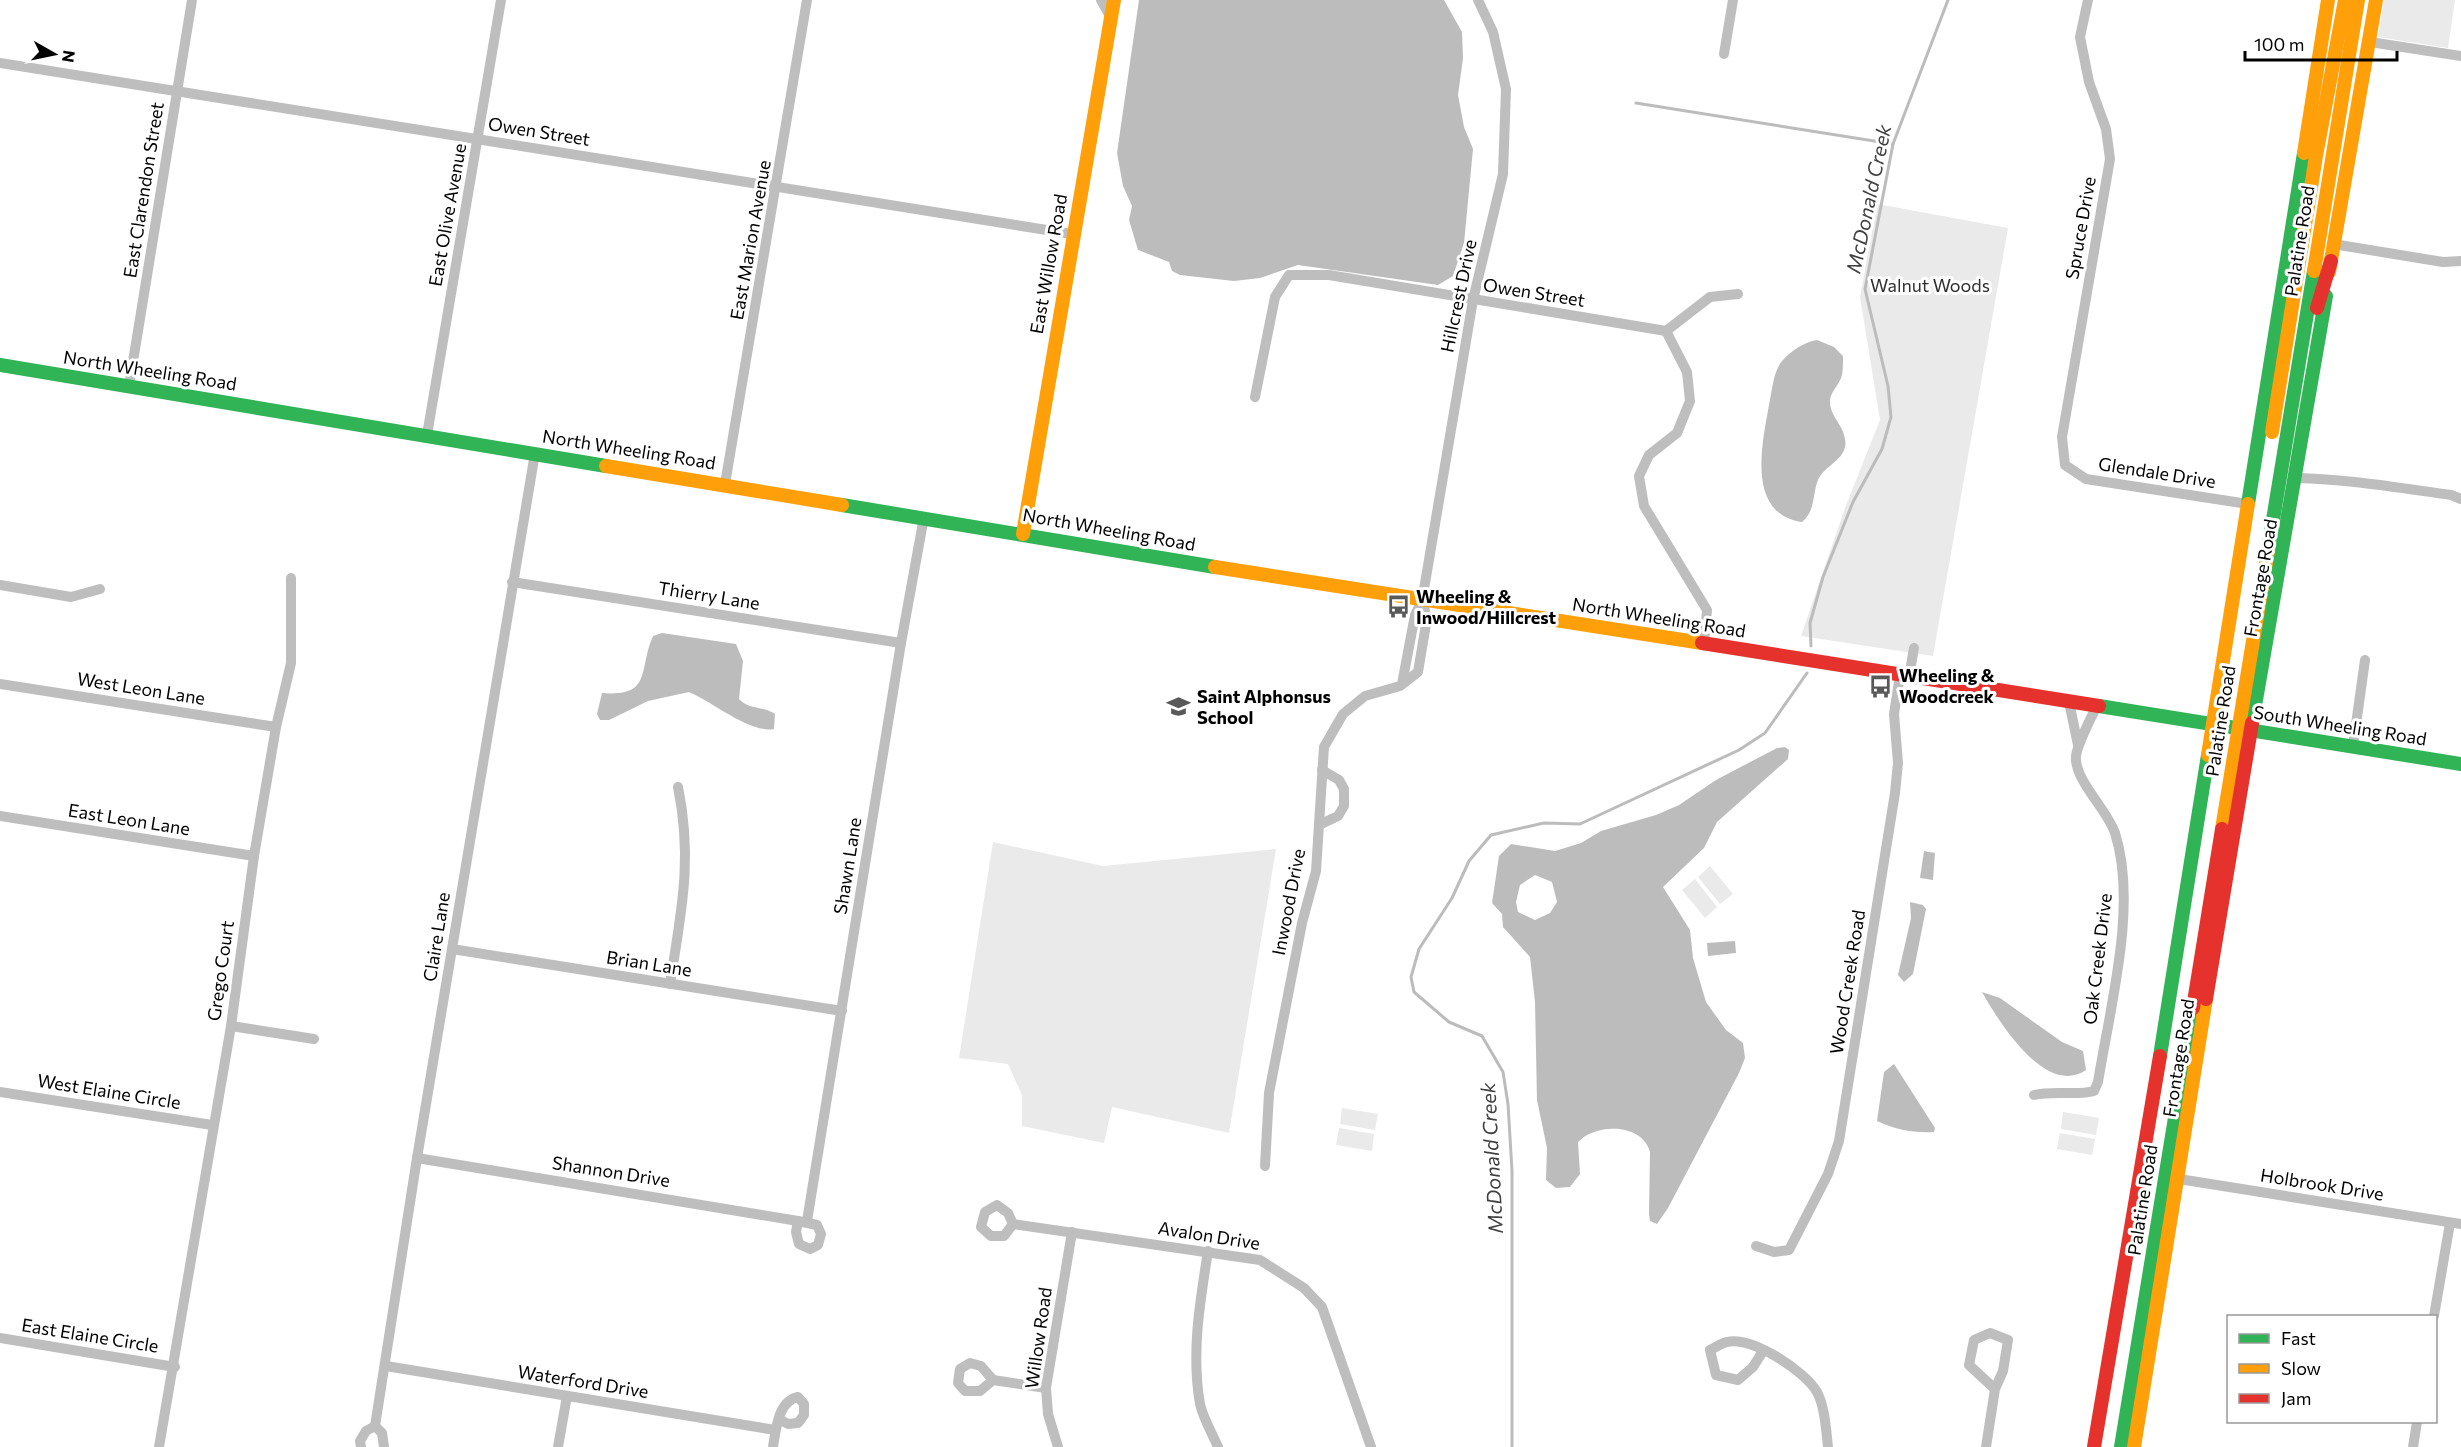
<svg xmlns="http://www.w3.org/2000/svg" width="2461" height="1447" viewBox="0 0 2461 1447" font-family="Commissioner,sans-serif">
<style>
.green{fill:#eaeaea}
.water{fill:#bcbcbc;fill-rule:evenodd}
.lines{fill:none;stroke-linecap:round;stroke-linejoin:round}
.stream{stroke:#bcbcbc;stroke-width:3}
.street{stroke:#bebebe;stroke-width:10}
.fast{stroke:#30b455;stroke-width:14}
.slow{stroke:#ff9f0a;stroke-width:14}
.jam{stroke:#e5322d;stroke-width:14}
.labels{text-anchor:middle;stroke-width:6;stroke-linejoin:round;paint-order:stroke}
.street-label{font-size:18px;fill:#000;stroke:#fff}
.park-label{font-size:18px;fill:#2f2f2f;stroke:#fff}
.poi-label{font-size:18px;font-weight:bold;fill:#000;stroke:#fff;text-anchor:start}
.water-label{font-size:20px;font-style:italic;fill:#404040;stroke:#fff}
</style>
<rect width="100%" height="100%" fill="#fff"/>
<g class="green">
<polygon points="2384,0 2455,0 2448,48 2378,37"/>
<polygon points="1877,204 2008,228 1933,656 1801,636 1845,508 1880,420 1860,297"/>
<polygon points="993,842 1103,866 1276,849 1229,1133 1112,1107 1104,1143 1022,1126 1022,1095 1008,1064 959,1058"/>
<polygon points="1710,866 1733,894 1720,904 1698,877"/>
<polygon points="1695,879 1717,907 1705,918 1682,890"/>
<polygon points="1342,1108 1378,1114 1375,1130 1340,1124"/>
<polygon points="2063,1112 2099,1118 2096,1135 2061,1129"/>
<polygon points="1339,1128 1374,1134 1372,1151 1336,1145"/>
<polygon points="2060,1133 2095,1139 2092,1155 2057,1149"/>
</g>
<g class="water">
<polygon points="1139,0 1444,0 1462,32 1463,58 1458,95 1464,127 1473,149 1464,243 1453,276 1438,285 1298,265 1260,278 1234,281 1180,275 1172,271 1169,262 1138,250 1129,220 1132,206 1123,186 1117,153"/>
<path d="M 1817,340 L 1834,347 L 1843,356 C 1843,362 1843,369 1842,375 C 1840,384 1831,391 1830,400 C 1829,416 1843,424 1845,439 C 1849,459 1824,465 1818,480 C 1812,495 1816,510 1802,522 C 1746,514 1762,444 1769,405 C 1772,392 1773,372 1782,361 C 1791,351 1804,342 1817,340 Z"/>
<path d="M 662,633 L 736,644 L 743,661 L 739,699 C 749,710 763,706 775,714 L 774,729 C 751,734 711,701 689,692 L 648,701 L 609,720 L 600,720 L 597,714 L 602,693 C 653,697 638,670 653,636 Z"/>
<path d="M 1785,747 L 1789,750 L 1788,759 L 1717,822 L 1704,848 L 1663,887 L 1690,930 L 1693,958 L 1706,1002 L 1726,1030 L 1743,1043 L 1745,1058 L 1739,1073 L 1668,1208 L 1657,1224 L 1650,1221 L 1649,1214 L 1650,1152 C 1642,1123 1596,1123 1578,1142 L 1580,1174 L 1570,1187 L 1556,1188 L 1546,1180 L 1547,1148 L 1537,1100 L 1535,1002 L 1530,957 L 1503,927 L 1502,914 L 1492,903 L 1499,856 L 1511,844 L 1555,851 L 1581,843 L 1601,831 L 1656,815 L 1679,805 L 1716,780 L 1777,748 ZM 1535,875 L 1552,882 L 1557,902 L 1550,913 L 1535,920 L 1518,912 L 1516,902 L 1520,885 Z"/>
<polygon points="1924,851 1935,853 1933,880 1920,878"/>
<polygon points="1910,902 1923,905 1926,909 1913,974 1904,982 1898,975 1911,918"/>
<polygon points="1735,941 1736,953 1708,956 1707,943"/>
<path d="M 1982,992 L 2000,998 L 2062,1042 L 2083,1051 L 2086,1070 C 2045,1098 1998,1020 1982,992 Z"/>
<path d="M 1894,1064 L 1935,1128 L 1934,1132 C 1913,1133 1896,1130 1877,1121 L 1884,1072 Z"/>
</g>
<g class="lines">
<g class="stream">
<polyline points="1636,103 1893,144"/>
<polyline points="1811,646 1810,623 1823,577 1853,502 1882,449 1891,417 1888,386 1865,289 1893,144 1948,0"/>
<polyline points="1512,1447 1512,1171 1508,1104 1503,1072 1482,1036 1449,1022 1414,992 1411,977 1419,949 1452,898 1469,861 1491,835 1544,823 1580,824 1739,750 1765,733 1807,673"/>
</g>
<g class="street">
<polyline points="1101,0 1111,18"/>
<polyline points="2088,0 2080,37 2089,82 2106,129 2110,159 2062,437 2065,465 2086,479 2248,504"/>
<polyline points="2370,42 2461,56"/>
<polyline points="1724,54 1733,0"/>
<polyline points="0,63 1072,234"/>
<polyline points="2333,244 2443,262 2461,261"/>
<polyline points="1666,331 1687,372 1690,401 1677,433 1649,455 1639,476 1644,506 1707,610 1704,643"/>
<polyline points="1666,331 1710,297 1738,294"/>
<polyline points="129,386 192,0"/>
<polyline points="1255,397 1275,297 1289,275 1329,275 1666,331"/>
<polyline points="427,435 501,0"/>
<path d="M 2296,478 C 2348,479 2400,488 2451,495 L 2461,499"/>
<polyline points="725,484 807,0"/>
<polyline points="512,582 901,643"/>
<polyline points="0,585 71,597 100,589"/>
<polyline points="1909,677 1914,648"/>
<polyline points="0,684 276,727"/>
<polyline points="1402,684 1415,615 1422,601 1473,300 1503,174 1506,89 1493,32 1478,0"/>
<polyline points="2069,702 2078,745"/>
<polyline points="2353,746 2365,660"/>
<polyline points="0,816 254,856"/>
<polyline points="1319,825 1338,816 1344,806 1344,789 1339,780 1322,770"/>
<polyline points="452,949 842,1011"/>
<path d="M 670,984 C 681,912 693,861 678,787"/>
<polyline points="231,1026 314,1039"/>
<polyline points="0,1092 212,1125"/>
<path d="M 2034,1095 C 2055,1090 2077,1096 2094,1091 L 2098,1082 C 2110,1007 2138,905 2115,833 C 2107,809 2074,780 2076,756 C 2077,746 2091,717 2097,706"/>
<polyline points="417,1158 798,1221"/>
<polyline points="1265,1166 1269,1093 1302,923 1316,871 1324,747 1343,714 1365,696 1400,686 1418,672 1427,618 1422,601"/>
<polyline points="2179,1179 2461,1224"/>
<polygon points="997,1205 1008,1213 1013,1224 1004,1236 991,1236 981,1227 985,1212"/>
<polygon points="798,1221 817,1225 821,1234 818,1245 810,1249 799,1244 796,1232"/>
<polyline points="807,1221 901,643 924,517"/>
<polyline points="1013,1224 1260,1260 1304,1288 1322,1307 1371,1447"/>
<polyline points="1756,1246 1774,1252 1789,1250 1828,1174 1839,1141 1895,793 1898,763 1894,714 1900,675"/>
<path d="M 1208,1251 C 1200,1302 1191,1353 1200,1404 C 1203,1418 1212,1433 1218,1447"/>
<polyline points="2434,1316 2450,1223"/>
<polyline points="0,1338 175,1367"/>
<path d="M 1763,1351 L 1753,1367 L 1738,1380 L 1716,1375 L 1710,1350 C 1715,1348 1721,1343 1727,1342 C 1752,1336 1805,1371 1817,1392 C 1825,1407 1826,1430 1828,1447"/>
<polygon points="970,1363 981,1366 993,1380 980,1391 965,1391 958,1383 960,1369"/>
<polyline points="386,1366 775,1430"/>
<polyline points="993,1380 1046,1388"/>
<polyline points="375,1426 417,1158 535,453"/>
<polyline points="375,1426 382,1433 384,1447"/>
<polyline points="159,1447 231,1026 254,856 276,727 291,663 291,578"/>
<polyline points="361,1447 360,1441 366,1431 375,1426"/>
<polyline points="558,1447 567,1396"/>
<path d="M 773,1447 C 776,1429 778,1401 798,1397 L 804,1404 L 804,1415 L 798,1423 L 788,1424 L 781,1420"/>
<polyline points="1058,1447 1048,1414 1046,1388 1072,1232"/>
<polyline points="1986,1447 1995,1389 2003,1371 2008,1340 1990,1333 1974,1340 1969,1365 1995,1389"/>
<polyline points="2413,1447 2417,1422"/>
</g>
<g class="fast">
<polyline points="0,365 606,466"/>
<polyline points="2248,504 2304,153"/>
<polyline points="842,505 1215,567"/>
<polyline points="2269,544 2314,271"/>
<polyline points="2099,706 2461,764"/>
<polyline points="2252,723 2326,296"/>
<polyline points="2160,1056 2208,755"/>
<polyline points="2121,1447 2193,1008"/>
</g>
<g class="slow">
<polyline points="2304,153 2328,0"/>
<polyline points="2314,271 2358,0"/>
<polyline points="2329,272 2376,0"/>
<polyline points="2272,432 2316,156 2345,0"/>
<polyline points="606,466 842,505"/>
<polyline points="1023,534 1114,0"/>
<polyline points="1215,567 1702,643"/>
<polyline points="2208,755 2248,504"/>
<polyline points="2222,829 2269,544"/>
<polyline points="2134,1447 2206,999"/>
</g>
<g class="jam">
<polyline points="2317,308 2331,261"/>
<polyline points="1702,643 2099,706"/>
<polyline points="2206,999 2252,723"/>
<polyline points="2193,1008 2222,829"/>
<polyline points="2094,1447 2160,1056"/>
</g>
</g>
<defs>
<symbol id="bus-bare" viewBox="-9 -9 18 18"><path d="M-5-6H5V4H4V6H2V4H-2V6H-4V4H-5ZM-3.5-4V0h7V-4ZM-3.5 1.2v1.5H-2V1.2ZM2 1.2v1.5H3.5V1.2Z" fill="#595959" stroke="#fff" stroke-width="2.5" paint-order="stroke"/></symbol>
<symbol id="school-bare" viewBox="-9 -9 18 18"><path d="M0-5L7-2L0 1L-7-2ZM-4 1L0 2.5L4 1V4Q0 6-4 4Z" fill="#595959" stroke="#fff" stroke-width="2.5" paint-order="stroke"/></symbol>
</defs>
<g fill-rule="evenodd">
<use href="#bus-bare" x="1382" y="590" width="33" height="33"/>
<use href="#bus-bare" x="1864" y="670" width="33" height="33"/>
<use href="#school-bare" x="1162" y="690" width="33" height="33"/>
</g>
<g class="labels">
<g class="street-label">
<text transform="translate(539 132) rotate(9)" y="6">Owen Street</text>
<text transform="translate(144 190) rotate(-81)" y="6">East Clarendon Street</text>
<text transform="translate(448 215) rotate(-80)" y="6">East Olive Avenue</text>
<text transform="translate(2081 228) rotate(-80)" y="6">Spruce Drive</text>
<text transform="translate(751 240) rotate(-80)" y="6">East Marion Avenue</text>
<text transform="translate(2300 241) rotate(-81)" y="6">Palatine Road</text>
<text transform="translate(1049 264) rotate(-80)" y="6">East Willow Road</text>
<text transform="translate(1534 293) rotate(9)" y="6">Owen Street</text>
<text transform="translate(1459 296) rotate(-78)" y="6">Hillcrest Drive</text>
<text transform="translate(150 371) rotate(9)" y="6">North Wheeling Road</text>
<text transform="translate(629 450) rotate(9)" y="6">North Wheeling Road</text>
<text transform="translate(2157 473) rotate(9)" y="6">Glendale Drive</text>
<text transform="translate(1109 530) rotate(10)" y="6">North Wheeling Road</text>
<text transform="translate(2261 578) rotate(-80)" y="6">Frontage Road</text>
<text transform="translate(709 596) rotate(9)" y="6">Thierry Lane</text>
<text transform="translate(1659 618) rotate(9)" y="6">North Wheeling Road</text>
<text transform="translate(141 689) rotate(9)" y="6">West Leon Lane</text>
<text transform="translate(2221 721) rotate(-81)" y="6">Palatine Road</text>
<text transform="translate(2340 726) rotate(9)" y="6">South Wheeling Road</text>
<text transform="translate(129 820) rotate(9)" y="6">East Leon Lane</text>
<text transform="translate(848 866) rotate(-81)" y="6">Shawn Lane</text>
<text transform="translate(1289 902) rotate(-79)" y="6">Inwood Drive</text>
<text transform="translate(437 937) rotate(-81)" y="6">Claire Lane</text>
<text transform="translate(2098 959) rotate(-83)" y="6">Oak Creek Drive</text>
<text transform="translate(649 964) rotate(9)" y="6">Brian Lane</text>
<text transform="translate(221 971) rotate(-82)" y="6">Grego Court</text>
<text transform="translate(1848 982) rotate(-81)" y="6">Wood Creek Road</text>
<text transform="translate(2179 1058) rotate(-81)" y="6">Frontage Road</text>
<text transform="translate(109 1092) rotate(9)" y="6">West Elaine Circle</text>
<text transform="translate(611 1172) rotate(9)" y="6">Shannon Drive</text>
<text transform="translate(2322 1185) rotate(9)" y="6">Holbrook Drive</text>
<text transform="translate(2143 1200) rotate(-81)" y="6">Palatine Road</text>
<text transform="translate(1209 1236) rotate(9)" y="6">Avalon Drive</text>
<text transform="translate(90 1336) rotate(9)" y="6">East Elaine Circle</text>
<text transform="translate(1039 1338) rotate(-82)" y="6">Willow Road</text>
<text transform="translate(583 1382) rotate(9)" y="6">Waterford Drive</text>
</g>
<g class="park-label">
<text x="1930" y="292">Walnut Woods</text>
</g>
<g class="poi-label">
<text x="1416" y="603">Wheeling &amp;<tspan x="1416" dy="21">Inwood/Hillcrest</tspan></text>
<text x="1899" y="682">Wheeling &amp;<tspan x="1899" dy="21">Woodcreek</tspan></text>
<text x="1197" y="703">Saint Alphonsus<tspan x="1197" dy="21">School</tspan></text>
</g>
<g class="water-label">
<text transform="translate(1869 199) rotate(-78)" y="7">McDonald Creek</text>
<text transform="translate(1492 1158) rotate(-93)" y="7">McDonald Creek</text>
</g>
</g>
<rect x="2227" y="1315" width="210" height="108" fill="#ffffff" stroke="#999999" stroke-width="1.5"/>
<rect x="2239" y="1334" width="30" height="9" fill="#30b455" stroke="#999999" stroke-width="1.5"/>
<text x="2281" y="1345" font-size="18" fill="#000000">Fast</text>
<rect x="2239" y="1364" width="30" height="9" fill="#ff9f0a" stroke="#999999" stroke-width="1.5"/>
<text x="2281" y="1375" font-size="18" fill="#000000">Slow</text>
<rect x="2239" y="1394" width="30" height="9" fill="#e5322d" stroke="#999999" stroke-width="1.5"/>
<text x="2281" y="1405" font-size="18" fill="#000000">Jam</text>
<g transform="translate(54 54) rotate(99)" stroke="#ffffff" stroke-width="4.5" paint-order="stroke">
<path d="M0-4.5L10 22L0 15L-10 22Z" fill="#000000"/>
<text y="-9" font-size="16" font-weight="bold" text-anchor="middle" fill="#000000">N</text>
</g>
<path d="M2245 51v9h152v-9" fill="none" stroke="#000000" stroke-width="3"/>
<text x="2254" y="51" font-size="18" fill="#000000" stroke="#ffffff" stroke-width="4.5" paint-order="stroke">100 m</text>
</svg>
